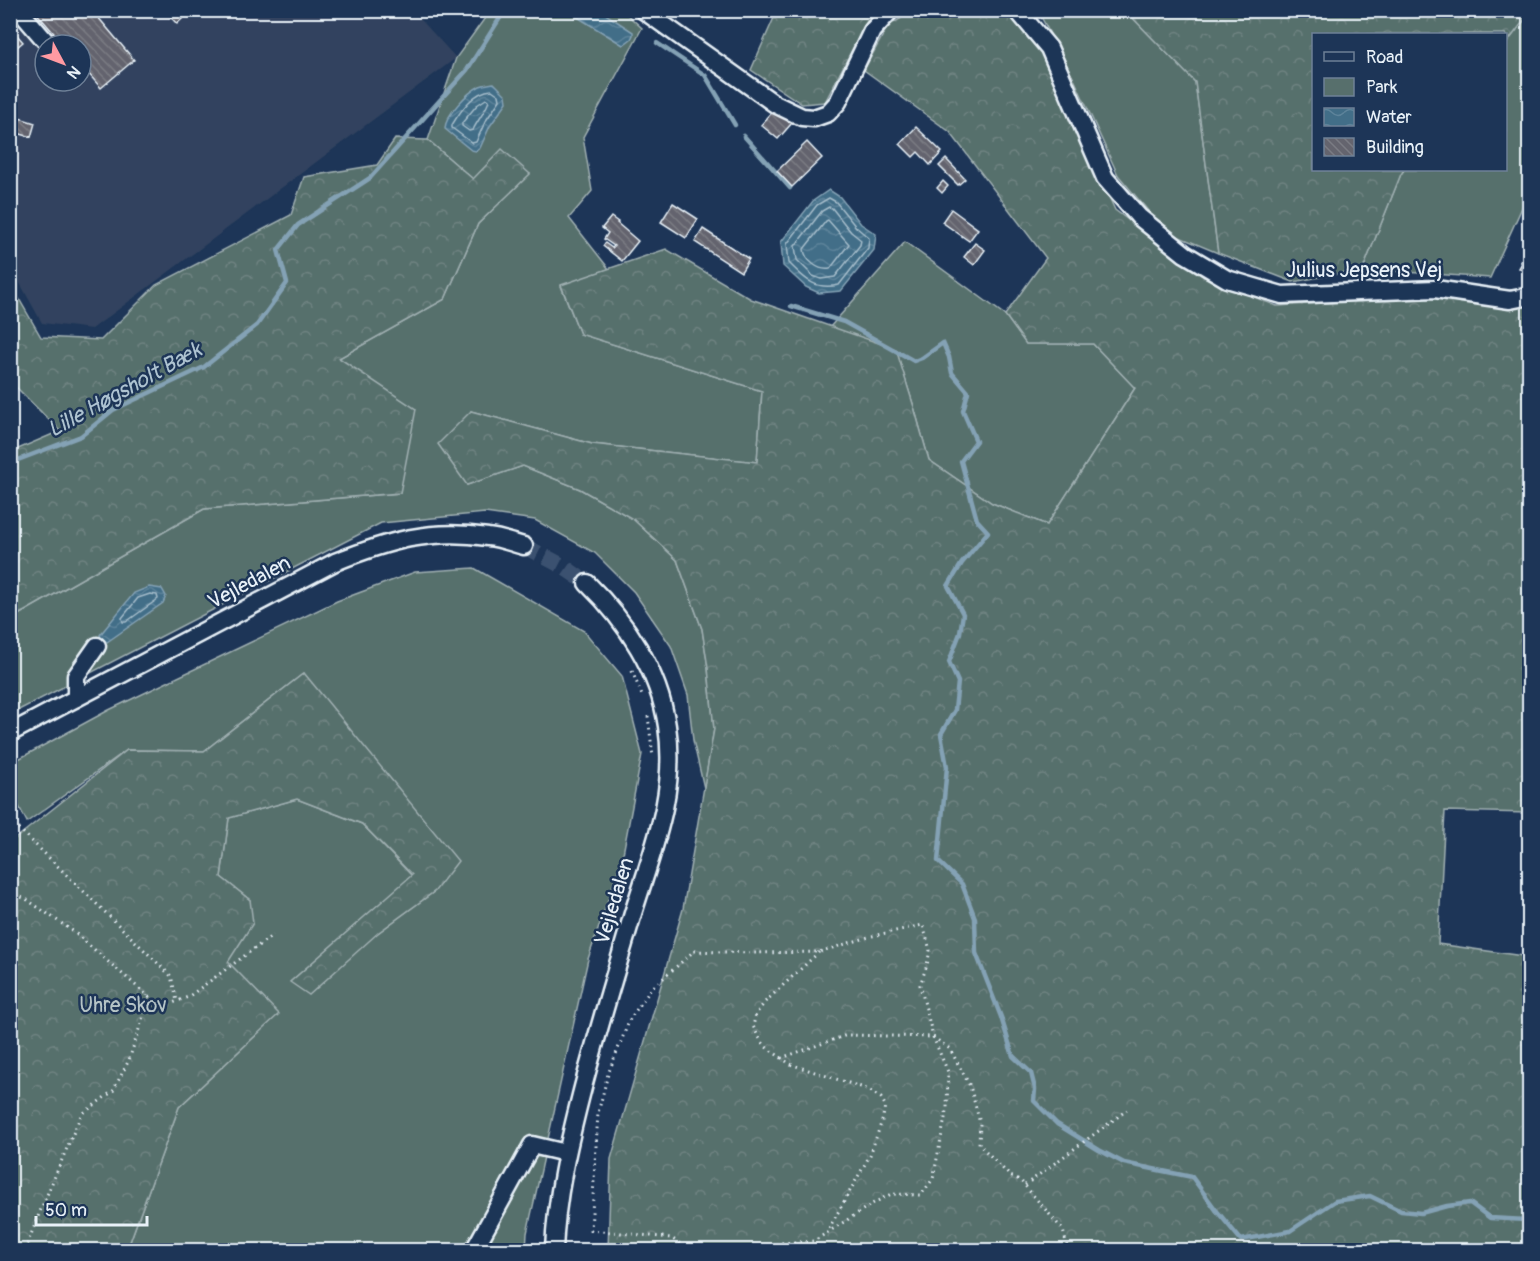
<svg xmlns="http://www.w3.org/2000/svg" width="1540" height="1261" viewBox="0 0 1540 1261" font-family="Pangolin,sans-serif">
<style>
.built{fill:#32435e;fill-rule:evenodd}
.green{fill:#576f6c;stroke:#a0b0b2;stroke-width:1.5}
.forest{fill:url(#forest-crowns);stroke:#a0b0b2;stroke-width:1.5}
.water{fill:url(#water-waves);stroke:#84a2b5;stroke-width:1.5}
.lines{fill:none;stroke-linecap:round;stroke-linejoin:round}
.shore{stroke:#a6bdcb;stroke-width:1.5}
.stream{stroke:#84a2b5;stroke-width:4.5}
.building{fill:url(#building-back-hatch);stroke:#e8f1f8;stroke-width:1.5}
.minor-tunnel{stroke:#3b516f;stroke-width:16;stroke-dasharray:16 8;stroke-linecap:butt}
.minor-casing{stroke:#e8f1f8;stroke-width:21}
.path{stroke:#e8f1f8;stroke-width:3;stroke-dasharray:1.5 4.5;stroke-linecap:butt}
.minor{stroke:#1d3557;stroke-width:16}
.labels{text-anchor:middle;stroke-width:5;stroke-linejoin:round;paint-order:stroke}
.street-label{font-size:21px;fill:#e8f1f8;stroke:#1d3557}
.park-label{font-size:21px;fill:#b5c4c7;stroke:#1d3557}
.water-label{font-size:22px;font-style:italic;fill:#aec3d1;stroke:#1d3557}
</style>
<defs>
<pattern id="forest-crowns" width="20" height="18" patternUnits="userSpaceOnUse" patternTransform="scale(1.5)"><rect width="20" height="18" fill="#576f6c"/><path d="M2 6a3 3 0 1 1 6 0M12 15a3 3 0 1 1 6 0" fill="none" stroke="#6f8482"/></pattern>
<pattern id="water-waves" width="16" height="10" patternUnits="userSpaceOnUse" patternTransform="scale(1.5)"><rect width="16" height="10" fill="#426e88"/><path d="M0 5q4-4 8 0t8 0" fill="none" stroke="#5d839a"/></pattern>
<pattern id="building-back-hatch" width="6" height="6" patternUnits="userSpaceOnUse" patternTransform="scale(1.5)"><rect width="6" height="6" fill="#64646e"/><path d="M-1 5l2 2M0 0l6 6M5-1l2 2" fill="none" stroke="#7a7b83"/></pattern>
</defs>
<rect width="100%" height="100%" fill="#1d3557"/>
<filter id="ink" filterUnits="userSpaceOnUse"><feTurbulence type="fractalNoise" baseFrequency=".0167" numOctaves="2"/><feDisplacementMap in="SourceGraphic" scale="12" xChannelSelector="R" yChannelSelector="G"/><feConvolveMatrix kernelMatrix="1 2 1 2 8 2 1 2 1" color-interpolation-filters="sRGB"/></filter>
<g filter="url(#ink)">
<path class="built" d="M 10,11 L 413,11 L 456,58 L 92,329 L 42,323 L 11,267 ZM 45,45 L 81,45 L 81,81 L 45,81 Z"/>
<g class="green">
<polygon points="490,11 623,11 642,28 583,137 592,191 569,218 609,269 561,286 580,334 762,391 757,462 592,444 471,411 467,485 523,466 580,489 633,519 677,560 702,629 708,668 714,729 704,788 693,740 688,695 671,646 634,592 595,553 535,520 485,513 381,523 11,714 11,619 204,509 400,493 339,358 445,299 478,224 529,174 474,180 428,140 456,58"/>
<polygon points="1038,11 1126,11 1195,82 1218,253 1165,231 1118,175 1075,81"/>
<polygon points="1529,14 1529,192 1490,278 1363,269 1401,174 1404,170 1506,170 1506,44"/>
<polygon points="905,242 1005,315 1026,344 1093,344 1135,388 1047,525 992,503 929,460 914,407 896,350 830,327"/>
<polygon points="474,568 584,631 622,676 642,754 622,859 588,959 527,1233 526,1250 127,1250 179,1107 278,1014 228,962 250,900 221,877 229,818 297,799 362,824 412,876 290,982 379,932 435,891 304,673 204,751 127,750 27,822 11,791 11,763 109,710 337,601 415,572"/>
</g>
<g class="forest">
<polygon points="1004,10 1011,15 1042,50 1115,210 1204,277 1277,306 1433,296 1518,307 1529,302 1529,813 1445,811 1438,944 1523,956 1529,960 1529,1250 608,1250 611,1159 683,909 714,729 708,668 702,629 677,560 633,519 580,489 523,466 467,485 438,444 471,411 592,444 757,462 762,391 580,334 561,285 666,249 751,299 896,349 914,407 929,460 992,503 1047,525 1135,388 1093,344 1026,344 1005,315 1046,258 950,132 864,70 888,26 913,11"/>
<polygon points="1529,10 1529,14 1506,44 1506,34 1314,34 1314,170 1404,170 1401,174 1363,269 1293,282 1218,253 1195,82 1126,11"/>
<polygon points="777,11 872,11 825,102 802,104 751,70"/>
<polygon points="395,139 428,140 473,179 502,149 530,174 478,224 445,299 339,358 416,409 400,493 204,509 11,619 11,452 60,431 11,382 11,285 41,337 101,340 156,285 291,215 304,177 377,165"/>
<polygon points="304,673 458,861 435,891 379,932 309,995 290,982 412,875 362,824 297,799 229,818 221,877 250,900 253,923 228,962 279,1014 179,1107 127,1250 11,1250 11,842 127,750 204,751"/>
</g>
<g class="water">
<polygon points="577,10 601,11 633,32 633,35 631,39 623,45 574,15"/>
<path d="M 494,83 L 506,95 L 507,102 L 490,126 L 480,148 L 476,151 L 471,150 L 445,129 C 445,115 468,92 480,86 C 485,84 489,84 494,83 Z"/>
<polygon points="829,190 840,197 861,224 876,234 874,250 841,291 819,293 806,287 783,266 781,242 813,201"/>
<polygon points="149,587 162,589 166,596 163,603 107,642 102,640 100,635 134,593"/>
</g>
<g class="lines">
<g class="shore">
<path d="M 492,90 L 499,95 L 500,100 L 485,122 L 476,142 L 472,143 L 452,128 L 452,125 C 461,110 474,91 492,90 Z"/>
<path d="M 486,99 L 489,100 C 488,108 477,121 473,130 L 469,131 L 462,126 L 462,123 L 477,105 Z"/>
<path d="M 829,198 L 836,202 L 856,227 L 869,238 L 868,248 L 839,285 C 814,290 806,280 789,263 L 787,244 L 817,205 Z"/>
<polygon points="829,207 832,208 851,232 861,240 860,245 835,277 821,279 813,276 797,260 795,246 822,211"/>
<path d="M 828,220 L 849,244 L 830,269 C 819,271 805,261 804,249 L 826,221 Z"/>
<polygon points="150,594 157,595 158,599 126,622 123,622 122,618 138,598"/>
</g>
<g class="stream">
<polyline points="629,10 643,19"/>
<polyline points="657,43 705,75 735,125"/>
<polyline points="744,136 790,188"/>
<polyline points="791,306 844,322 914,361 922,358 943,343 949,357 952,373 968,392 963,411 976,441 961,461 977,520 988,532 962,563 948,586 963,614 960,633 949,662 958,682 955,710 941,734 947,767 938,861 962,884 975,918 976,953 1001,1017 1013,1056 1031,1073 1035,1089 1034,1101 1057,1124 1099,1150 1124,1163 1192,1177 1216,1210 1241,1240 1290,1231 1335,1201 1370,1196 1401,1211 1421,1213 1447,1206 1470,1203 1490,1218 1526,1220 1530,1222"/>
<polyline points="10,463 81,436 113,410 204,367 257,325 287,283 278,250 298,225 370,178 467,70 505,10"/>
</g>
</g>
<g class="building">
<polygon points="34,10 92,10 134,60 101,88 81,65 81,45 64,45"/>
<polygon points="164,10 191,10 177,24"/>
<polygon points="10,27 23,42 10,53"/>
<polygon points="775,109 792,123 778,139 761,125"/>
<polygon points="10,115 35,123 31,137 10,131"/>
<polygon points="916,127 942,152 930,165 918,152 913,157 900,144"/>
<polygon points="807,142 822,158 792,187 777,171"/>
<polygon points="946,159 965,179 958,185 939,166"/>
<polygon points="943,181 948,186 942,193 937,188"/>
<polygon points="673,203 698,219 686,238 661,222"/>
<polygon points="951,209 978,229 969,241 942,222"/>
<polygon points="611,217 618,222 617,223 638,241 622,261 603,246 605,243 612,248 614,246 604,239 608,233 602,228"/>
<polygon points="703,229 749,259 741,272 695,242"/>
<polygon points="975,243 985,250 974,265 964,257"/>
<polygon points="1530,250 1530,275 1519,268 1522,263 1521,262"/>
</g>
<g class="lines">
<polyline class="minor-tunnel" points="524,546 561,565 587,583"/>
<defs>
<g id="minor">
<polyline points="19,10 49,45"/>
<polyline points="643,10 775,104 802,117 814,118 828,113 838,102 872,31 891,10"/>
<polyline points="1017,10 1049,48 1105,178 1139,217 1185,254 1227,279 1282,295 1435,289 1510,300 1530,296"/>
<polyline points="76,698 76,676 97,646"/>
<path d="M 10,733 L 335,562 C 388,541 430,528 488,537 C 500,538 512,543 524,546"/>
<polyline points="474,1250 532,1145 566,1153"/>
<path d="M 554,1250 C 556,1197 568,1146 581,1095 C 596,1036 614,978 631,920 C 650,856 678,795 667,726 C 659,671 626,621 587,583"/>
</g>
</defs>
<use href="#minor" class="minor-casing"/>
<g class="path">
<polyline points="632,671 643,698"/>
<polyline points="648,716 653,757"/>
<polyline points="10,820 171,976 177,1001"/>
<polyline points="10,893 26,899 74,932 157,1004 163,1007 188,997 273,935"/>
<polyline points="819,952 765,1002 756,1014 753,1026 758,1036 766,1047 790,1064 867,1089 881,1098 885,1105 883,1118 870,1155 827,1232"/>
<polyline points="781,1058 847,1035 933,1037 950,1049 970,1086 980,1123 979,1144 1010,1176 1020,1180 1063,1230 1068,1250"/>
<polyline points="1025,1185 1127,1110"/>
<polyline points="25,1250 41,1209 81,1115 113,1091 129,1060 142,1020 147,995"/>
<polyline points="690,1250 671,1238 591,1230 598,1113 608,1074 630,1019 651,989 694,951 752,953 819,952 872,936 923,925 930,950 927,965 920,985 933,1037 948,1072 947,1108 933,1179 921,1195 891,1194 872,1204 814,1241 780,1243 763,1250"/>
</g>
<use href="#minor" class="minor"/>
</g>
</g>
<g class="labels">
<g class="street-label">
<text x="1364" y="277">Julius Jepsens Vej</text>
<text transform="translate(249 582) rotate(-28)" y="7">Vejledalen</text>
<text transform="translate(614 901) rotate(-73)" y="7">Vejledalen</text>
</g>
<g class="park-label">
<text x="123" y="1012">Uhre Skov</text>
</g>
<g class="water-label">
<text transform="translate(124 389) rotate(-29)" y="8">Lille Høgsholt Bæk</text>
</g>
</g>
<rect width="1540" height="1261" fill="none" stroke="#1d3557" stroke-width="36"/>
<rect x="18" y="18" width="1504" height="1225" fill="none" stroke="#e8f1f8" stroke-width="2" filter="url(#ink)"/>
<rect x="1312" y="33" width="195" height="138" fill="#1d3557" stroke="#6e8097" stroke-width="1.5"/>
<rect x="1324" y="52" width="30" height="9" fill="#1d3557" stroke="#6e8097" stroke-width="1.5"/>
<text x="1366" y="63" font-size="18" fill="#e8f1f8">Road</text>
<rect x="1324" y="78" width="30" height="18" fill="#576f6c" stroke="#6e8097" stroke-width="1.5"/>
<text x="1366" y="93" font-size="18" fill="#e8f1f8">Park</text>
<rect x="1324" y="108" width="30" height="18" fill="url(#water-waves)" stroke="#6e8097" stroke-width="1.5"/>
<text x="1366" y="123" font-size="18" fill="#e8f1f8">Water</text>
<rect x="1324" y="138" width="30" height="18" fill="url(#building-back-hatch)" stroke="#6e8097" stroke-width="1.5"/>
<text x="1366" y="153" font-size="18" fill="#e8f1f8">Building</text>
<g transform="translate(63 63) rotate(131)"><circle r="28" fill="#1d3557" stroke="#6e8097" stroke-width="1.5"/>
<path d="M0-4.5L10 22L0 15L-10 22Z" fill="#ff9aa2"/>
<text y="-9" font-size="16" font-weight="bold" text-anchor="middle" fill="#e8f1f8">N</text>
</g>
<path d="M36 1216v9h111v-9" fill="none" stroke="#e8f1f8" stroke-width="3"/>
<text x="45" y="1216" font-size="18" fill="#e8f1f8" stroke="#1d3557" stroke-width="4.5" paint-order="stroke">50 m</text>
</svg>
